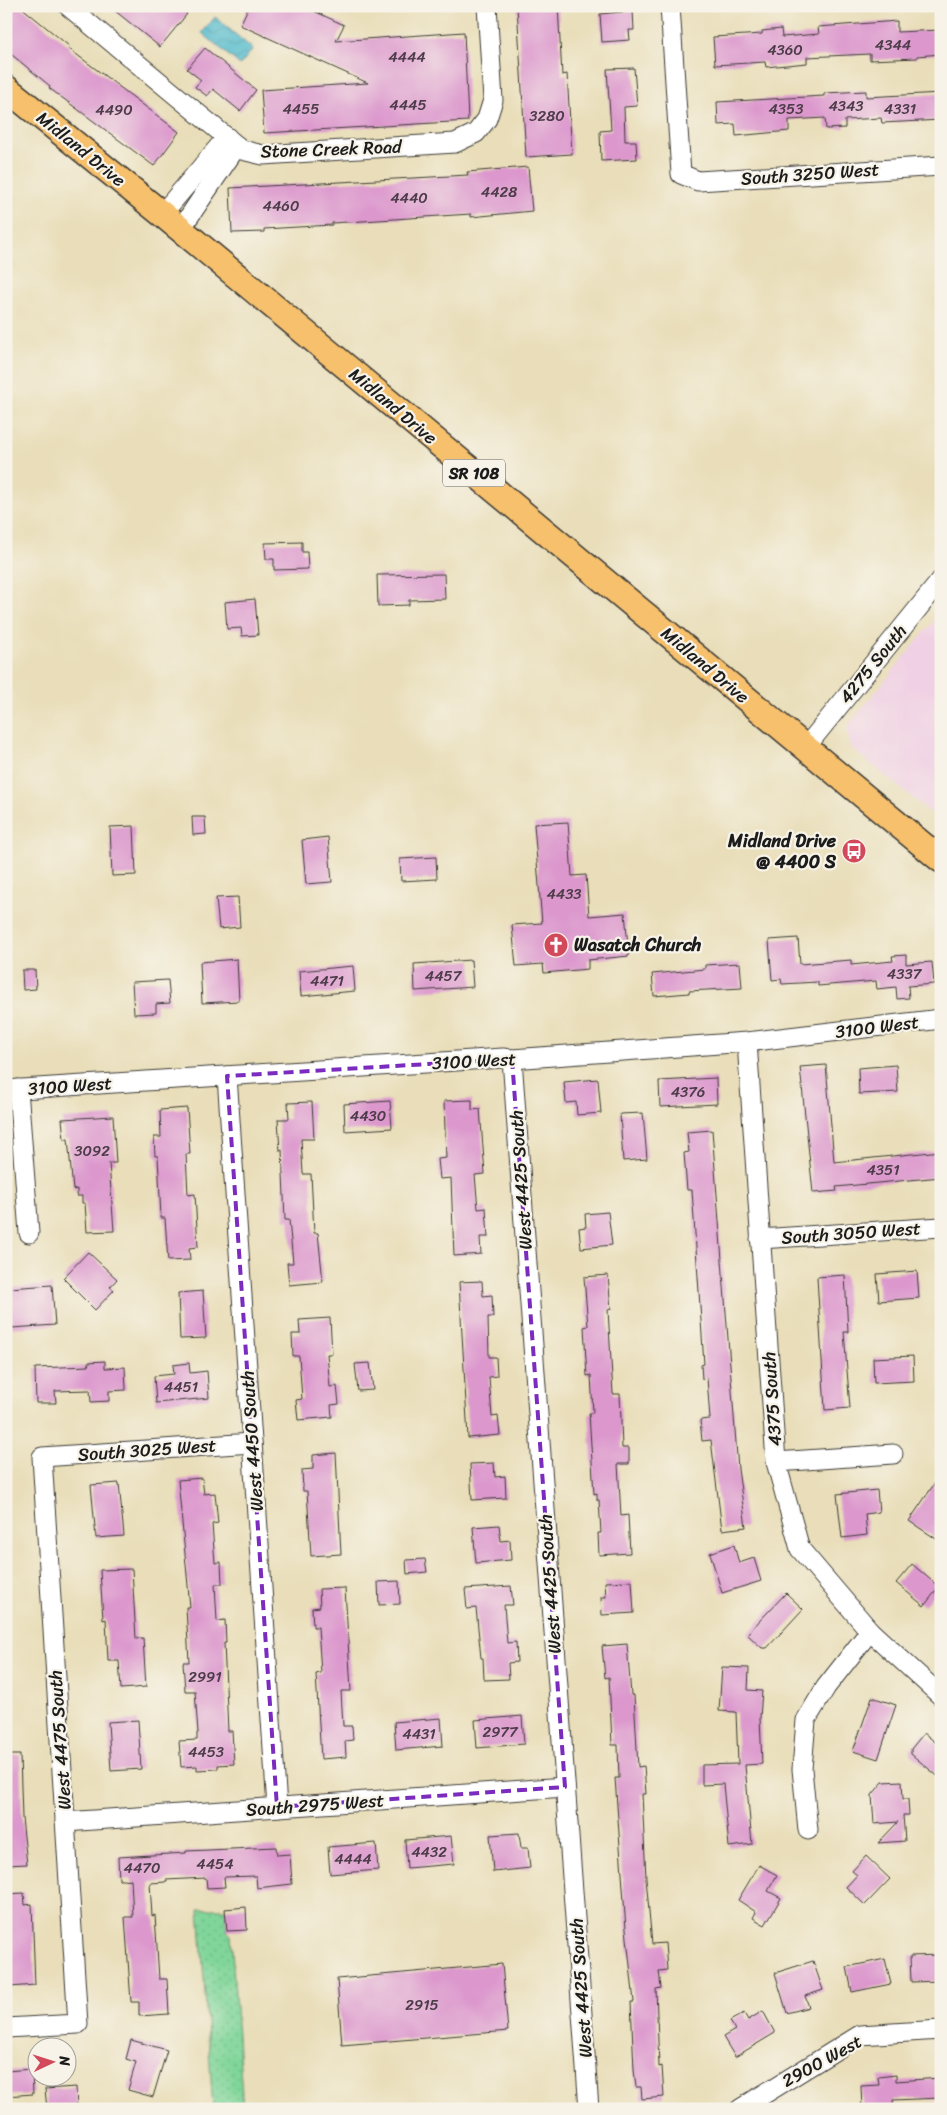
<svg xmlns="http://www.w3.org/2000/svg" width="947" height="2115" viewBox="0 0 947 2115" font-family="Sriracha,sans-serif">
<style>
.built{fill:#f0d0e4}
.park{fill:url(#park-dots);stroke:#4e795b}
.water{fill:url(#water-waves);stroke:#356a74}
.building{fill:#dc98cd}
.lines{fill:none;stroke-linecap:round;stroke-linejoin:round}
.minor-casing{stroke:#3b3934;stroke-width:21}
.major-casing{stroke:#3b3934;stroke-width:28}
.minor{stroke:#fff;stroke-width:19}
.major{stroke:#f7c06c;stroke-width:25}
.marked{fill:none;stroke:#7b2cbf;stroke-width:4;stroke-dasharray:10 6;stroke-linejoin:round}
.labels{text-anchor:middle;stroke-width:4.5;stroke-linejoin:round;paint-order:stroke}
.number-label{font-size:15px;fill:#4c3b48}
.shield{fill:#f7f3e8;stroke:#5e5c59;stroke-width:1}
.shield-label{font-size:16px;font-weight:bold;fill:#1c1c1c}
.street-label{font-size:18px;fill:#1c1c1c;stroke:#f7f3e8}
.poi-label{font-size:18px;font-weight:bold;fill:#1c1c1c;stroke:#f7f3e8;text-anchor:end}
</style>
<defs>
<pattern id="park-dots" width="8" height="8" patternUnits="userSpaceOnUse" patternTransform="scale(1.25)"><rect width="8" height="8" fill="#80d69a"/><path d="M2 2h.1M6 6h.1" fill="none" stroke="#6eb784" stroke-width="1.8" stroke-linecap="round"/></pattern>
<pattern id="water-waves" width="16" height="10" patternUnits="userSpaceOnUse" patternTransform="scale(1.25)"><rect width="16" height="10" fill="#4eb9cb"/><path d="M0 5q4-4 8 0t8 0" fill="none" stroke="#449eae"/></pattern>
</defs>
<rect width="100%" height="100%" fill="#f7f3e8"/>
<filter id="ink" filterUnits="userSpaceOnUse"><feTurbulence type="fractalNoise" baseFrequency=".02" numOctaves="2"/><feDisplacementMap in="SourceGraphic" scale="10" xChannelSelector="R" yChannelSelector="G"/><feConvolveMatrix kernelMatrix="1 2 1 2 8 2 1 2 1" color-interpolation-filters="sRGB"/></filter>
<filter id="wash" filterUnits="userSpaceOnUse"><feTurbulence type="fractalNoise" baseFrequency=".0096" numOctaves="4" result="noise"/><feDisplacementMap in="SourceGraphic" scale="20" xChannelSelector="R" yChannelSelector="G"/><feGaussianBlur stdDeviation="1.12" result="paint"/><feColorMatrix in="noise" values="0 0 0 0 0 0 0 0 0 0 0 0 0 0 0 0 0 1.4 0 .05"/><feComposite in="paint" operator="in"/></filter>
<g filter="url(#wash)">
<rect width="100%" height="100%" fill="#e9deb9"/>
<polygon class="built" points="941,612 941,821 851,748 847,727"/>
<polygon class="park" points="199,1909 225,1909 227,1931 231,1935 243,2109 213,2109"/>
<polygon class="water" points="215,17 253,49 240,65 202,33"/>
<g id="blocks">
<g class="building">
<polygon points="6,6 20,6 69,46 68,48 179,132 154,166 49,88 50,86 6,50"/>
<polygon points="109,6 177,6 187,14 160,47"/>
<polygon points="249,6 303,6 344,25 336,41 464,32 468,121 264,133 261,90 368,83 240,25"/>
<polygon points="517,6 558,6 562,75 567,74 572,154 526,157"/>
<polygon points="633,11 634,30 629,30 630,40 602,42 600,14"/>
<polygon points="897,21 897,32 941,30 941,54 917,56 917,58 870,60 870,54 807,57 807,63 766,67 765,62 715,65 713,37 762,34 762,31 781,29 782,37 819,34 818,27"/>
<polygon points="205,48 256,90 240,111 213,89 207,96 195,87 201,80 187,69"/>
<polygon points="634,68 637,106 624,107 625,141 636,141 637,159 601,161 600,131 611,130 607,69"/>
<polygon points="866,91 866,97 941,93 941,120 882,123 881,118 845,120 845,128 826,129 825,118 789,120 789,131 736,136 735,124 718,125 717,102 824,96 824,93"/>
<polygon points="528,167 532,211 471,217 471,214 332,223 332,225 264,229 264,232 232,233 230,188 468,175 467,172"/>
<polygon points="302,542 302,552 307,552 308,569 274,570 274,559 266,559 265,543"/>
<polygon points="444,574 445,599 409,600 409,605 378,606 377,575"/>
<polygon points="255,599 258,635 242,636 241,628 227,629 225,602"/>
<polygon points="192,817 205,817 206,834 193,835"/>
<polygon points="568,822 572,876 586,875 589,916 625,913 629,956 588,960 588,969 544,973 543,964 516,966 512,925 542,923 534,824"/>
<polygon points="134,826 136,875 112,876 110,827"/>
<polygon points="328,837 332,882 306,884 302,840"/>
<polygon points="436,857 437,879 401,881 400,859"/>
<polygon points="238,897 240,927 219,929 216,898"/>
<polygon points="798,938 800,964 851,960 851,965 893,961 892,956 906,955 906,964 932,962 934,984 908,986 909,998 897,999 896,987 877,989 876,981 818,986 818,982 782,984 781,979 772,980 769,940"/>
<polygon points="237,959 239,1001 202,1003 200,962"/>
<polygon points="471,960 473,987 415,991 414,964"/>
<polygon points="740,963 742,988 689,991 689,993 654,996 652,974 705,969 705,965"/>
<polygon points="353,966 355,991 301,996 299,971"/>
<polygon points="22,970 35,970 36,989 23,990"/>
<polygon points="168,980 170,1003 156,1004 156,1013 134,1014 132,982"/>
<polygon points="826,1065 834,1162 941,1151 941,1177 836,1187 837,1191 813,1193 800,1067"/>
<polygon points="896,1065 898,1092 859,1094 858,1068"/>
<polygon points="716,1078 717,1104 660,1107 659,1081"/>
<polygon points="598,1079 601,1113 577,1115 576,1102 566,1103 564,1082"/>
<polygon points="472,1100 472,1110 480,1109 485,1174 475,1175 478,1209 486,1208 488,1237 480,1237 481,1254 454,1256 451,1178 440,1179 438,1159 446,1158 444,1101"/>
<polygon points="390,1101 392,1128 345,1131 344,1104"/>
<polygon points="312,1102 314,1139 301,1139 303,1174 311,1174 314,1233 318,1233 323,1282 289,1285 287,1263 293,1263 289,1220 285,1220 282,1150 280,1151 278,1119 289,1119 288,1103"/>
<polygon points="187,1108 190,1154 186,1154 188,1195 195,1194 198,1247 189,1248 190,1260 168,1261 165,1218 161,1218 158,1156 155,1156 154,1137 161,1137 160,1110"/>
<polygon points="643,1113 647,1159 623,1161 620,1114"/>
<polygon points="113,1116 116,1163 109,1163 114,1231 87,1232 85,1203 82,1203 82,1196 77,1196 77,1189 73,1190 68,1139 64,1139 62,1119"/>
<polygon points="712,1130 738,1469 746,1527 722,1530 711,1440 702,1441 700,1420 710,1419 707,1378 702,1379 701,1365 704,1364 692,1190 687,1190 684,1153 689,1152 687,1132"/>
<polygon points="608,1212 612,1245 581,1248 579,1228 586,1227 585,1214"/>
<polygon points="88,1252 117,1279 110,1287 114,1290 95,1310 63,1278"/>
<polygon points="917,1271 919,1298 879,1301 877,1274"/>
<polygon points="608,1275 611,1309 608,1310 613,1394 620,1394 622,1448 629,1448 629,1464 618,1464 621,1516 628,1515 630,1553 599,1555 598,1533 601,1533 599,1500 597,1500 597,1493 594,1494 589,1413 593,1413 591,1375 587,1376 584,1327 588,1326 584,1277"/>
<polygon points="845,1275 848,1332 844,1332 850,1408 825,1410 817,1277"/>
<polygon points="482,1281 483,1296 492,1295 493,1317 488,1317 489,1357 496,1357 497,1376 489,1377 492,1417 498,1416 500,1435 468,1438 459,1282"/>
<polygon points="52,1285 55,1325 12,1328 9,1288"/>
<polygon points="203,1291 206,1338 180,1339 178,1293"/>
<polygon points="330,1318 332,1354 327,1354 330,1387 337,1386 339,1404 331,1405 332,1417 298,1420 296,1400 302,1399 299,1356 293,1356 292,1334 300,1334 299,1320"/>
<polygon points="913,1356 914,1381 874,1383 873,1358"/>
<polygon points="105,1361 105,1368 125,1367 126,1390 109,1391 109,1401 91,1402 90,1390 55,1391 56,1403 36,1403 35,1368 89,1366 88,1362"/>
<polygon points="189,1363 190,1373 207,1371 209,1398 156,1403 154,1376 174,1374 173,1365"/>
<polygon points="370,1363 373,1390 358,1391 355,1364"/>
<polygon points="336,1453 341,1554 311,1556 307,1491 303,1491 302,1470 313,1469 313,1455"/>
<polygon points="494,1463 495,1477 505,1476 506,1498 472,1500 470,1464"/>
<polygon points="941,1474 941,1542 909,1521"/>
<polygon points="202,1478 204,1494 215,1493 218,1523 212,1524 215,1563 221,1562 222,1584 215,1584 217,1621 225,1620 226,1643 224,1643 228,1731 232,1731 234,1764 218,1765 218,1769 197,1770 197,1766 181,1767 179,1741 197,1740 197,1733 198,1733 195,1691 185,1691 183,1662 189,1662 186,1607 190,1607 178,1480"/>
<polygon points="119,1483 124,1536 96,1538 91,1485"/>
<polygon points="877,1490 879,1512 865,1514 867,1535 842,1538 837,1494"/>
<polygon points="499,1525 501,1541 510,1540 511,1560 476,1563 473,1527"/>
<polygon points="734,1545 739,1563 754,1558 761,1581 722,1593 710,1553"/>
<polygon points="425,1559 427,1572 407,1574 406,1560"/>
<polygon points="912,1564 939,1587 924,1606 896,1583"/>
<polygon points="132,1569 136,1639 143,1638 146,1687 121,1689 119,1661 108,1661 106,1619 103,1620 100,1570"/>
<polygon points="399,1581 400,1604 379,1605 378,1582"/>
<polygon points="632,1581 634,1613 602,1615 601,1597 606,1597 605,1582"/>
<polygon points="511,1586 513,1605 504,1605 507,1643 516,1642 517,1662 508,1663 509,1679 484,1680 483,1658 481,1658 476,1608 467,1609 465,1589"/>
<polygon points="345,1588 351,1691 341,1691 343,1726 352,1726 353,1740 345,1741 346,1757 321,1759 316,1674 321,1673 318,1627 313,1627 312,1608 320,1607 319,1589"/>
<polygon points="786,1593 803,1609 767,1648 762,1648 747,1634"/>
<polygon points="627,1644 631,1695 634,1695 638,1767 644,1766 646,1794 642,1794 646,1878 652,1944 665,1943 667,1970 659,1971 661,1988 656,1989 659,2067 662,2066 664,2097 642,2099 641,2087 636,2087 634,2070 631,2002 634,2002 626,1929 615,1778 619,1778 618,1745 612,1745 609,1677 605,1678 602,1646"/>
<polygon points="722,1667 749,1668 748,1690 762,1691 760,1718 762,1764 745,1765 752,1844 729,1847 723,1784 702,1785 702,1765 738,1764 736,1712 719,1711"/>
<polygon points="872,1697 896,1705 878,1759 853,1751"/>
<polygon points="522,1716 524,1744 477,1748 475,1720"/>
<polygon points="441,1718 443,1746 396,1750 394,1722"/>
<polygon points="138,1720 141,1769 111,1771 108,1722"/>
<polygon points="924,1733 941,1747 941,1779 911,1754 911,1749"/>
<polygon points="6,1755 20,1755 22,1818 27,1864 6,1865"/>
<polygon points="902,1781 903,1799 908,1799 909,1815 903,1815 905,1841 878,1843 898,1822 874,1824 872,1795 883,1782"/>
<polygon points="519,1833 521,1848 528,1848 530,1868 493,1872 490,1835"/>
<polygon points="451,1836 454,1864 407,1868 405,1840"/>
<polygon points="376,1843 378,1870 330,1874 328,1847"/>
<polygon points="276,1847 277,1855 290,1854 292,1884 257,1888 256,1876 224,1877 225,1887 207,1888 206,1878 166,1880 166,1882 150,1883 152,1916 155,1915 159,1979 167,1979 169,2014 139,2016 139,2002 131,2002 125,1917 133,1917 131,1879 119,1880 118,1857 186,1853 186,1851"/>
<polygon points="866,1856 890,1879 865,1905 846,1887 857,1875 852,1871"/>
<polygon points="759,1865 777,1875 768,1891 781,1898 765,1925 753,1918 756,1912 738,1900"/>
<polygon points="24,1893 25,1905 32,1904 35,1985 10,1987 9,1974 6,1974 6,1957 10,1957 8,1924 6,1924 6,1894"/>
<polygon points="246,1907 247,1930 227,1931 225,1909"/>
<polygon points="941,1955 941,1981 911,1982 910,1956"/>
<polygon points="885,1959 891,1984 852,1992 847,1967"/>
<polygon points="813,1961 823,1990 805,1996 809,2007 787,2013 775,1973"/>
<polygon points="502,1964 508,2031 342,2045 337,1979"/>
<polygon points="763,2011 775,2033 735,2057 723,2037 735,2030 730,2021 744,2013 748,2020"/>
<polygon points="131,2040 167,2050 153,2097 128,2090 136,2062 126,2059"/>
<polygon points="32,2069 33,2094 6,2096 6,2071"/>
<polygon points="896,2075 896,2081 941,2078 941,2098 893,2100 894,2109 862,2109 861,2086 879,2085 878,2077"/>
<polygon points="76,2087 77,2109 47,2109 45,2089"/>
</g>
</g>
</g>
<g filter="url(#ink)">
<use href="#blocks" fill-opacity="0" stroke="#3b3934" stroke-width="1"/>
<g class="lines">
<defs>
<g id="minor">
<polyline points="68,6 242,150 263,155 455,143 476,133 487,119 493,100 487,6"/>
<polyline points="670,6 681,174 698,181 941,166"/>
<polyline points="162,214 227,137"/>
<polyline points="180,230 237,146"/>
<polyline points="805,748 941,580"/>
<polyline points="747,1042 776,1462 800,1549 870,1631 941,1696"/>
<polyline points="512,1059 589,2109"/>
<polyline points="227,1076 277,1807"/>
<polyline points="18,1089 29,1233"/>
<polyline points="6,1090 503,1058 512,1059 747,1042 941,1019"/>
<polyline points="760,1239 941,1227"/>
<polyline points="776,1462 893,1454"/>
<polyline points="65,1822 565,1787"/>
<polyline points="808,1830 802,1769 806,1720 826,1687 870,1631"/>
<polyline points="6,2028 78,2024 42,1457 252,1443"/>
<polyline points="740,2109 860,2035 941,2030"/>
</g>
<polyline id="major" points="6,88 162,214 941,860"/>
</defs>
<use href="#minor" class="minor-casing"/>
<use href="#major" class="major-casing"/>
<use href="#minor" class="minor"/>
<use href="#major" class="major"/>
</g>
</g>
<path class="marked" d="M 512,1059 L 565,1787 L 277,1807 L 227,1076 Z"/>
<defs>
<symbol id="bus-disc" viewBox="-11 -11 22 22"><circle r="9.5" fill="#d1495b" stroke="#f7f3e8"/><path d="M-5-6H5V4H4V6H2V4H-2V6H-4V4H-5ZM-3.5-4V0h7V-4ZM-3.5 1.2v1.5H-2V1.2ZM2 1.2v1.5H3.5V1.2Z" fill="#fff"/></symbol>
<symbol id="church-disc" viewBox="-11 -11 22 22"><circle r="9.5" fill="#d1495b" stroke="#f7f3e8"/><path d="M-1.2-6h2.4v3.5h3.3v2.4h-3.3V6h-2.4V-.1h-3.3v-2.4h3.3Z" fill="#fff"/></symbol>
</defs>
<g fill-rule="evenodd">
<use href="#bus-disc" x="840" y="837" width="28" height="28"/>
<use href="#church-disc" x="542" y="931" width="28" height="28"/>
</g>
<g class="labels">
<g class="number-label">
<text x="893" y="50">4344</text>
<text x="785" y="55">4360</text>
<text x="407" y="62">4444</text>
<text x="408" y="110">4445</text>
<text x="846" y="111">4343</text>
<text x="301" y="114">4455</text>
<text x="786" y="114">4353</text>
<text x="900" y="114">4331</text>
<text x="114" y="115">4490</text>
<text x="547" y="121">3280</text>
<text x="499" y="197">4428</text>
<text x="409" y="203">4440</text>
<text x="281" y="211">4460</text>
<text x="564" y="899">4433</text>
<text x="904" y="979">4337</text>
<text x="443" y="981">4457</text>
<text x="327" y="986">4471</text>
<text x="688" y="1097">4376</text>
<text x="368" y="1121">4430</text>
<text x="92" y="1156">3092</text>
<text x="883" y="1175">4351</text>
<text x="181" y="1392">4451</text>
<text x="205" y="1682">2991</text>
<text x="500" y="1737">2977</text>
<text x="419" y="1739">4431</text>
<text x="206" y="1757">4453</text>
<text x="429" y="1857">4432</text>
<text x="353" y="1864">4444</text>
<text x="215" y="1869">4454</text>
<text x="142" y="1873">4470</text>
<text x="422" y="2010">2915</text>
</g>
<rect class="shield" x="443" y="459.5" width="62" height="27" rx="4"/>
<g class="shield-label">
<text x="474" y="479">SR 108</text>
</g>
<g class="street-label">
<text transform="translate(81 149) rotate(39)" y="6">Midland Drive</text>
<text transform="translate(331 149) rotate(-2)" y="6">Stone Creek Road</text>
<text transform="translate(810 174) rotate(-4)" y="6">South 3250 West</text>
<text transform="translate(393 406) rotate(40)" y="6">Midland Drive</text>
<text transform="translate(873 664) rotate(-51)" y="6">4275 South</text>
<text transform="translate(705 665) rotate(40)" y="6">Midland Drive</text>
<text transform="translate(877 1027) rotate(-7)" y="6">3100 West</text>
<text transform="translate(474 1061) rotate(-3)" y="6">3100 West</text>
<text transform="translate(70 1086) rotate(-4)" y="6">3100 West</text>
<text transform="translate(521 1180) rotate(-94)" y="6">West 4425 South</text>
<text transform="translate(851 1233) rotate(-4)" y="6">South 3050 West</text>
<text transform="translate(772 1399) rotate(-94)" y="6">4375 South</text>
<text transform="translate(252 1441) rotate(-94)" y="6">West 4450 South</text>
<text transform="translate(147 1450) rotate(-4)" y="6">South 3025 West</text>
<text transform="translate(550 1584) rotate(-94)" y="6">West 4425 South</text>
<text transform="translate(60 1740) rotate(-94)" y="6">West 4475 South</text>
<text transform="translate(315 1805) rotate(-4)" y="6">South 2975 West</text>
<text transform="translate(581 1988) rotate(-94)" y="6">West 4425 South</text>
<text transform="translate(822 2061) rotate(-29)" y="6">2900 West</text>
</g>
<g class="poi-label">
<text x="836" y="847">Midland Drive<tspan x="836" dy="21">@ 4400 S</tspan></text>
<text x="574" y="951" text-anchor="start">Wasatch Church</text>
</g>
</g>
<rect width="947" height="2115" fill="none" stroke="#f7f3e8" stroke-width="25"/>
<g transform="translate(52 2062) rotate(86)"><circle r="24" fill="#f7f3e8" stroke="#9f9d96"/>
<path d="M0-4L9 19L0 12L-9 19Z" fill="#d1495b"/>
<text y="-8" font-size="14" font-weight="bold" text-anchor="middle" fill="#1c1c1c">N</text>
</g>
</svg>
